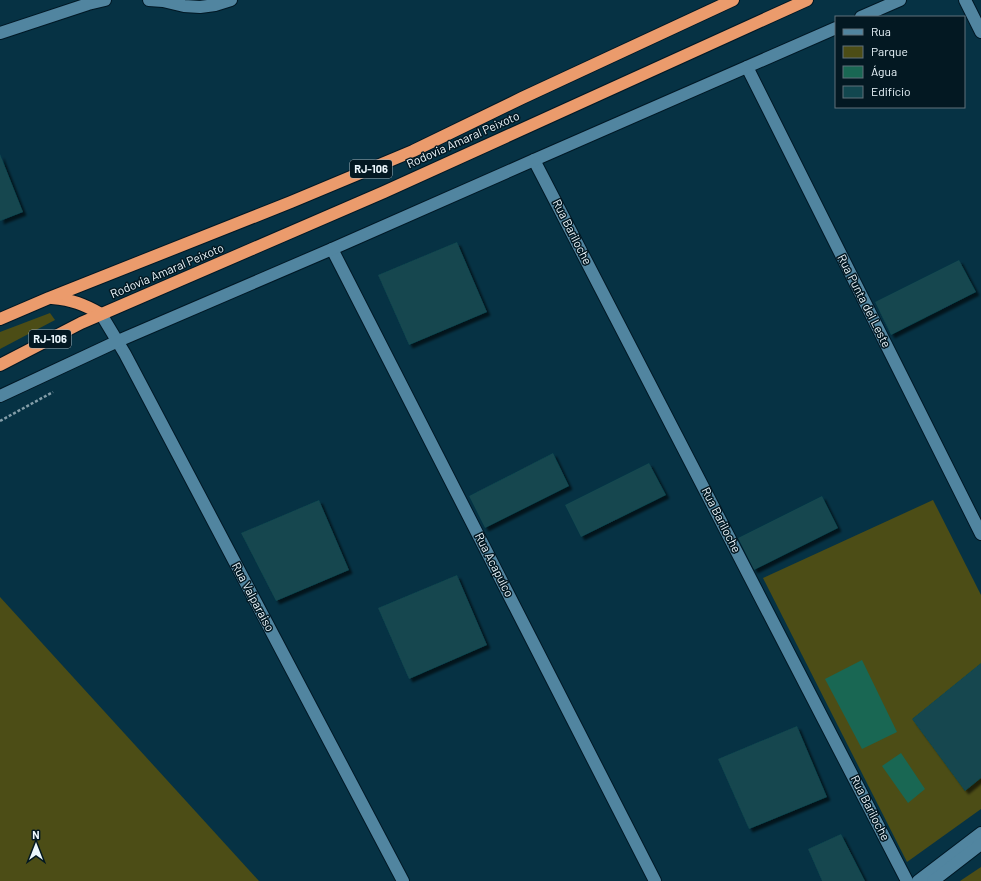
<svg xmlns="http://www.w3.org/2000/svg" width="981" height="881" viewBox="0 0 981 881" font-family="Barlow,sans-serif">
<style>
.green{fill:#4c4d16}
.water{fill:#196753}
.building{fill:#12474f;filter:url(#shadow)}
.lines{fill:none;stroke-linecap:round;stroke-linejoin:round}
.minor-casing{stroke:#001825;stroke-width:14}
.highway-casing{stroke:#001825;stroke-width:14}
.path{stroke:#849ea9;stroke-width:2.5;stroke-dasharray:3 2;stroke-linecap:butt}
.minor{stroke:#5185a0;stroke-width:12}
.highway{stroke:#eb9b6c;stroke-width:12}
.labels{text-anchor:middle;stroke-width:3;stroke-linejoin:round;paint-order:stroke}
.shield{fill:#031822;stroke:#a6b4bb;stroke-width:1}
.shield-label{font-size:11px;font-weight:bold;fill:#ecf7fd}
.street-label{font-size:12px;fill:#ecf7fd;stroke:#031822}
</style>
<defs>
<filter id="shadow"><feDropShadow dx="3.5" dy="3.5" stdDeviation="1" flood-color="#0009"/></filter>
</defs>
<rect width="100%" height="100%" fill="#063244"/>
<g class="green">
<polygon points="50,313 55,320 0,349 0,332"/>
<polygon points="933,500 981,595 981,809 907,862 763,578"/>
<polygon points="0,597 259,881 0,881"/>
<polygon points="981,867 981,881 960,881"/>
</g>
<g class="water">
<polygon points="862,660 897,732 862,749 825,679"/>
<polygon points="901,753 925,789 908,803 882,766"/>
</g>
<g class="building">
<polygon points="0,154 23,212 0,221"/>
<polygon points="457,242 487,312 409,345 378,275"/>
<polygon points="959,260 976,292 891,335 875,302"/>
<polygon points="553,453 569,486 485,528 469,496"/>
<polygon points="649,463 666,495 581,537 565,505"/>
<polygon points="822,496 838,528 754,570 738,538"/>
<polygon points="319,500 349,570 276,601 241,533"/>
<polygon points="457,575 487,645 409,679 378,608"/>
<polygon points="981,663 981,778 965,791 912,719"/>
<polygon points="797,726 827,797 749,829 718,759"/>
<polygon points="841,834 865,881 822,881 808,849"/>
</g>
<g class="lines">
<defs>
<g id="minor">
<polyline points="149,0 163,1 184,6 200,7 215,5 231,0"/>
<polyline points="965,0 981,32"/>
<polyline points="861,17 900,0"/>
<polyline points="0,33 88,4 105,0"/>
<polyline points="747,67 981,534"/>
<polyline points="534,160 907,881"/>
<polyline points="332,249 655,881"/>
<polyline points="101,314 125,354 403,881"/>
<polyline points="0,396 118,341 332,249 534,160 836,28"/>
<polyline points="918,881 981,833"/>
<polyline points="933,881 981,844"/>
</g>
<g id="highway">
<path d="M 52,298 C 73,300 83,304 101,314"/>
<polyline points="0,319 49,298 291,202 413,151 522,98 733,0"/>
<polyline points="0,365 81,323 384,192 807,0"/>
</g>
</defs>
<use href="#minor" class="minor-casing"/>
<use href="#highway" class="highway-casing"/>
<polyline class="path" points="0,421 53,392"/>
<use href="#minor" class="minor"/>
<use href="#highway" class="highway"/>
</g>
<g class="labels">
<g class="shield">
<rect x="350" y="160" width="42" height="18" rx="3"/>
<rect x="29" y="330" width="42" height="18" rx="3"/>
</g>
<g class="shield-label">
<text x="371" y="173">RJ-106</text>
<text x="50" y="343">RJ-106</text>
</g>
<g class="street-label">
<text transform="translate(463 140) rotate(-24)" y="4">Rodovia Amaral Peixoto</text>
<text transform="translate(572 232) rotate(63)" y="4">Rua Bariloche</text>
<text transform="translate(167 271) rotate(-23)" y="4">Rodovia Amaral Peixoto</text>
<text transform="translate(864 301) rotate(63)" y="4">Rua Punta del Leste</text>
<text transform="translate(721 520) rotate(63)" y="4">Rua Bariloche</text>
<text transform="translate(494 565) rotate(63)" y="4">Rua Acapulco</text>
<text transform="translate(253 597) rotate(62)" y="4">Rua Valparaiso</text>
<text transform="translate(870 808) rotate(63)" y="4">Rua Bariloche</text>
</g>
</g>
<rect x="835" y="16" width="130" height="92" fill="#031822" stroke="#60717a"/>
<rect x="843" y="29" width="20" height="6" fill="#5185a0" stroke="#60717a"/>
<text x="871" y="36" font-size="12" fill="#ecf7fd">Rua</text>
<rect x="843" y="46" width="20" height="12" fill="#4c4d16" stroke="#60717a"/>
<text x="871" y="56" font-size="12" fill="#ecf7fd">Parque</text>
<rect x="843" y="66" width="20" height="12" fill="#196753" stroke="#60717a"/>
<text x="871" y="76" font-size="12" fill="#ecf7fd">Água</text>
<rect x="843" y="86" width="20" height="12" fill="#12474f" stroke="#60717a"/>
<text x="871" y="96" font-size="12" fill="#ecf7fd">Edifício</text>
<g transform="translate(36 845)" stroke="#031822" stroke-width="3" paint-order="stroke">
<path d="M0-3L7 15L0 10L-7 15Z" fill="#ecf7fd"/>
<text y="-6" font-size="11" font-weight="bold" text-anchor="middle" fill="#ecf7fd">N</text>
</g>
</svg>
